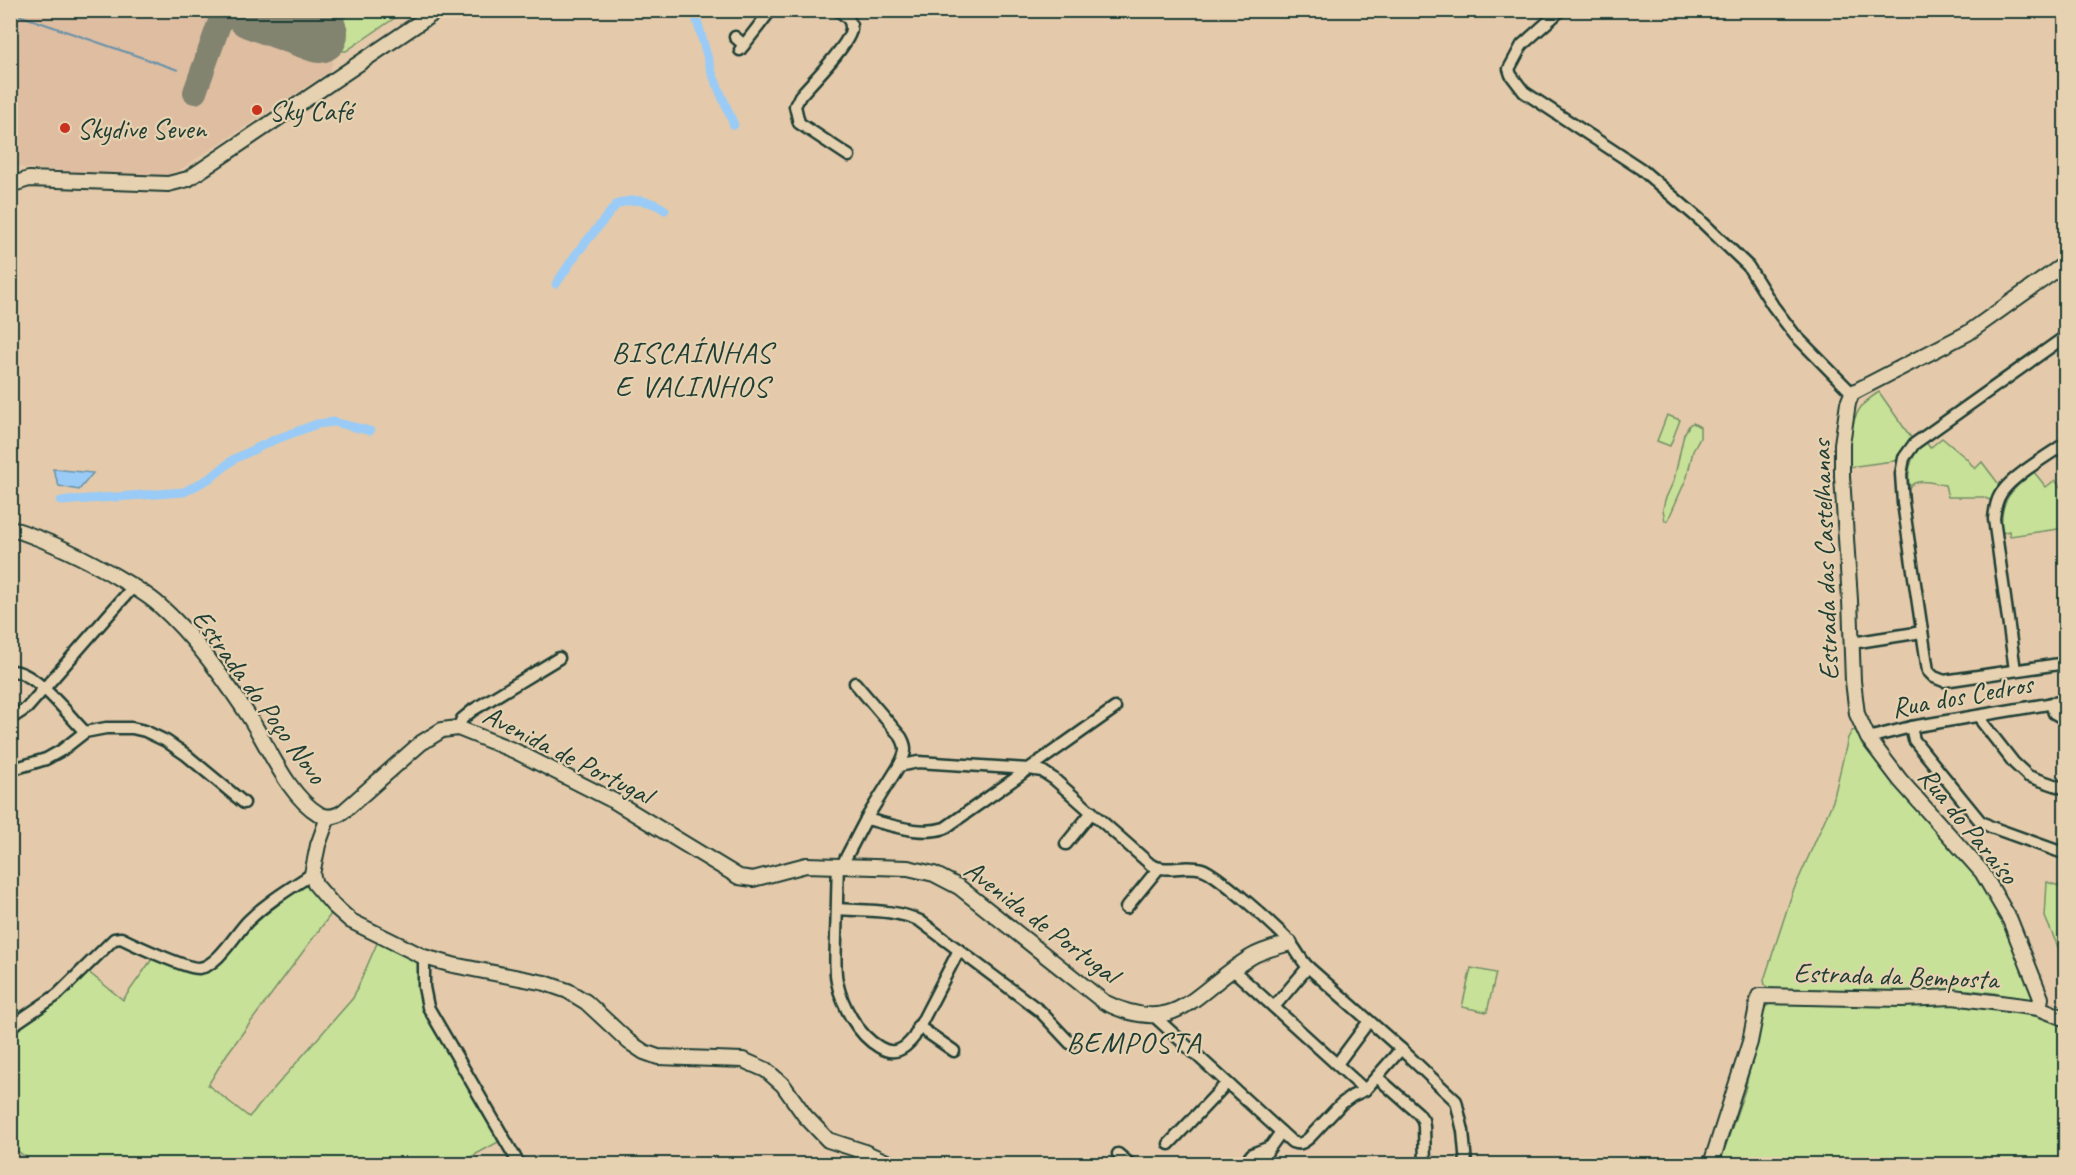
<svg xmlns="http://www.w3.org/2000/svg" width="2076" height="1175" viewBox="0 0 2076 1175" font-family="Caveat,sans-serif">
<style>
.built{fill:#debda1}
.green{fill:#c7e198;stroke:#738f66;stroke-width:1.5}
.water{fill:#9acbf6;stroke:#6992a8;stroke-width:1.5}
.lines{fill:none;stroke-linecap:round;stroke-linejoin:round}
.stream{stroke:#6992a8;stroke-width:2}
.canal{stroke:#9acbf6;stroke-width:9}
.taxiway{stroke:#82846f;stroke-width:24}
.runway{stroke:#82846f;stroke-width:58}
.street-casing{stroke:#1f3d34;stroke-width:15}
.secondary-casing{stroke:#1f3d34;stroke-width:18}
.street{stroke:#e6d2b0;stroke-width:10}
.secondary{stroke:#e6d2b0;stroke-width:14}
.poi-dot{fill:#c8321e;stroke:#e6d2b0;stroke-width:2}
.labels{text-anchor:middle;stroke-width:4.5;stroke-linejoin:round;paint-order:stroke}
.poi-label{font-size:28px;fill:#1f3d34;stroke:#e6d2b0;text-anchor:start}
.street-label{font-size:28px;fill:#1f3d34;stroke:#e6d2b0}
.neighbourhood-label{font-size:30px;letter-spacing:1.5px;fill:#1f3d34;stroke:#e6d2b0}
</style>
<rect width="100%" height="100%" fill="#e4caaa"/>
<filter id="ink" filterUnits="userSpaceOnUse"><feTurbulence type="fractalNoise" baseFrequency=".0167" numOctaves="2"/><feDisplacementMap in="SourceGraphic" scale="12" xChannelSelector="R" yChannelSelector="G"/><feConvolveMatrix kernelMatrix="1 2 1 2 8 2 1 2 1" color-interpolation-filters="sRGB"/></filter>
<g filter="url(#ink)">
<polygon class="built" points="11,10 346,10 346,11 330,71 178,171 164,176 141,176 25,168 11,164"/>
<g class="green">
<polygon points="346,11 346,10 405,11 346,51 336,51"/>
<path d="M 1879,392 L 1912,439 C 1906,445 1898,451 1900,460 L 1849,467 C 1850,448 1849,422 1861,407 C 1865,401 1873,396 1879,392 Z"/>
<polygon points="1667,415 1680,420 1670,446 1657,441"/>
<polygon points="1693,423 1700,427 1700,438 1693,451 1687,477 1668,520 1665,521 1663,509 1665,500 1674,480 1684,434 1690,424"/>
<path d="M 1942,438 L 1967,459 L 1975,469 L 1982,462 L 2001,487 L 1996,490 L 1992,501 L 1983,497 L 1948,497 L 1945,485 C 1933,483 1917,477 1909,487 C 1907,469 1912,453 1926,442 L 1930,448 Z"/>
<path d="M 2034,472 L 2046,487 L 2055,480 L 2065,493 L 2065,528 L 2010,536 L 2009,531 L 2002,533 C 1999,500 2010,491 2034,472 Z"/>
<polygon points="1858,730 1972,869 1989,897 2011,938 2034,994 2030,1000 2020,1000 1994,993 1969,990 1902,993 1772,991 1765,985 1764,980 1792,894 1833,801 1848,738 1852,731"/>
<polygon points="2047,882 2065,888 2065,963 2045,917"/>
<polygon points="306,885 310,885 331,914 227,1054 208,1085 249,1117 353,998 378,941 416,960 420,968 421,1003 502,1140 458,1164 35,1164 11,1146 10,1031 87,971 123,1000 155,955 203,974 227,954 257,918"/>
<polygon points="1471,968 1496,973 1487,1012 1462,1007"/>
<polygon points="1781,1001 1981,1004 2035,1016 2065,1027 2065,1164 1722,1164 1722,1156 1745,1090 1763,1010 1769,1004"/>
</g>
<polygon class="water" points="53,469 93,473 79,490 59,486"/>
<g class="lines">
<g class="stream">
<polyline points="10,12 178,70"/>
<polyline points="319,82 425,10"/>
</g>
<g class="canal">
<polyline points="694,10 712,73 734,125"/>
<path d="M 556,284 L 577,253 L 616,205 C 632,197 651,200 665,210"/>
<polyline points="61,501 184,492 212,477 234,459 274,440 317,424 334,422 370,431"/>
</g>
<polyline class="taxiway" points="195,92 224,10"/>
<polyline class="runway" points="253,10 319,34"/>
<defs>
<g id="street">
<path d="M 838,10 C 845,16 852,19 851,29 C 850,44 811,83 800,96 L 795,106 L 799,123 L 849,156"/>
<polyline points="1561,10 1522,45 1509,69 1511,75 1524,92 1641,169 1699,219 1748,266 1773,306 1795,335 1852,393"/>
<polyline points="735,37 744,45"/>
<polyline points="740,50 771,10"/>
<polyline points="2066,336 1914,444 1904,458 1901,474 1903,503 1928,671 1934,677 1944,681 2066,663"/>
<polyline points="1852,643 1922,632"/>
<path d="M 2015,670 L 1994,519 C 1995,510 1996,500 2002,492 C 2013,476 2048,455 2066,443"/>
<path d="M 10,671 C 34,669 68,715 85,732"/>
<path d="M 855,683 L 901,737 C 908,749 905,754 899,766"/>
<polyline points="2051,703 2054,713 2066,720"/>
<polyline points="1982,716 1982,722 2014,763 2028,776 2066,789"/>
<polyline points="10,719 27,708 133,587"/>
<polyline points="1911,727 1914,740 1980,821 1991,827 2066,854"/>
<polyline points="458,728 462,719 473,710 559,658"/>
<polyline points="1868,738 1911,727 2066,701"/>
<polyline points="10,770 46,759 62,750 85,732 106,728 132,728 145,731 166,741 185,754 244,803"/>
<path d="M 866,819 C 892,825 920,836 945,828 L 1115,708"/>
<polyline points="1066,844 1092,812"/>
<path d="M 838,865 C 837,889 837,912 836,935 C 836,950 834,967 837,982 C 842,1005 857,1034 879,1047 C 894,1056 904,1050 914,1037 L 959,950"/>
<path d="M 842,865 L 866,819 L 899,766 L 918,762 L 1029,769 L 1042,771 L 1054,779 L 1151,865 C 1167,873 1185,864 1202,869 C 1218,874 1276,927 1289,941 C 1296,949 1300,959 1308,967 L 1401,1049 L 1456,1101 L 1463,1131 L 1466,1164"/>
<polyline points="1126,908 1158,869"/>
<path d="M 837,909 C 864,911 896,909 920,921 L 1040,1011 L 1070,1043"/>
<polyline points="424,957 424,987 428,1007 519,1164"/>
<polyline points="1233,970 1365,1090"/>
<polyline points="1274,1007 1308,967"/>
<path d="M 1155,1017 L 1292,1142 C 1300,1145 1303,1143 1309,1138 L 1341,1104 L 1352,1096 L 1365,1090 L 1401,1049"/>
<polyline points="918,1026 954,1051"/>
<path d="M 10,1027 L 57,995 L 114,939 L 121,938 C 133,944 187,969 199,968 C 217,967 236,933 248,921 C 267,902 291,888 312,874"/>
<polyline points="1337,1064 1369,1021"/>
<polyline points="1377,1077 1418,1113 1423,1120 1424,1126 1425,1164"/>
<polyline points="1169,1144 1227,1083"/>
<polyline points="1118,1154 1130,1164"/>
<polyline points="1244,1164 1252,1154 1270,1147"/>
<polyline points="1265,1164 1266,1153 1281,1132"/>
</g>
<g id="secondary">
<polyline points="10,185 29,179 168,184 188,179 438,10"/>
<path d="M 10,528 C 50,541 86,558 122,580 C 134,587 148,595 159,605 C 194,636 222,676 248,715 C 268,745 287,795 319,814 C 328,819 336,817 344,811 L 421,743 L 442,730 L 458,728 L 515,751 L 614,801 L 739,877 L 753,879 L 806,865 L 908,868 L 934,874 L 959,887 L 1104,1002 C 1178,1039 1194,991 1251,957 C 1262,950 1277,947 1290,943"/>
<polyline points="328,817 318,845 312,874 315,884 333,905 351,921 424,957 453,965 545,983 568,991 586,1002 629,1042 644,1052 658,1057 743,1060 766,1070 783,1085 805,1116 828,1140 862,1151 891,1164"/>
<polyline points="2039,1008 2041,998 2010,920 1982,872 1900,780 1868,738 1857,714 1853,681 1850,600 1842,476 1842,444 1848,403 1852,393 1968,333 2066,263"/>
<polyline points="1711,1164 1750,1042 1759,996 1902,999 1953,997 2039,1008 2066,1019"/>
</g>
</defs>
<use href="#street" class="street-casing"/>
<use href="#secondary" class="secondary-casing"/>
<use href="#street" class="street"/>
<use href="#secondary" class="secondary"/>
</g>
</g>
<g class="poi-dot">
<circle cx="257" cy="110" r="6"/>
<circle cx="65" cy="128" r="6"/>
</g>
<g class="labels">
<g class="poi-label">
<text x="269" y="120">Sky Café</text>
<text x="77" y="138">Skydive Seven</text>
</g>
<g class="street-label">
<text transform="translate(1824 560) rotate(-92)" y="10">Estrada das Castelhanas</text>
<text transform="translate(1962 695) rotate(-10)" y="10">Rua dos Cedros</text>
<text transform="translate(260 696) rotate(54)" y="10">Estrada do Poço Novo</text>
<text transform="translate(568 754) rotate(27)" y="10">Avenida de Portugal</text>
<text transform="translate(1969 825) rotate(51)" y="10">Rua do Paraíso</text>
<text transform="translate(1042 921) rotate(37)" y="10">Avenida de Portugal</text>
<text transform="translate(1896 975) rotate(2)" y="10">Estrada da Bemposta</text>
</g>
<g class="neighbourhood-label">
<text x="692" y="362">BISCAÍNHAS<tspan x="692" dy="34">E VALINHOS</tspan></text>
<text x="1134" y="1052">BEMPOSTA</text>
</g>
</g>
<rect width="2076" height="1175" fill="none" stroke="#e6d2b0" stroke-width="36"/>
<rect x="18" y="18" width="2040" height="1139" fill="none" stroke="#1f3d34" stroke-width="2" filter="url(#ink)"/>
</svg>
